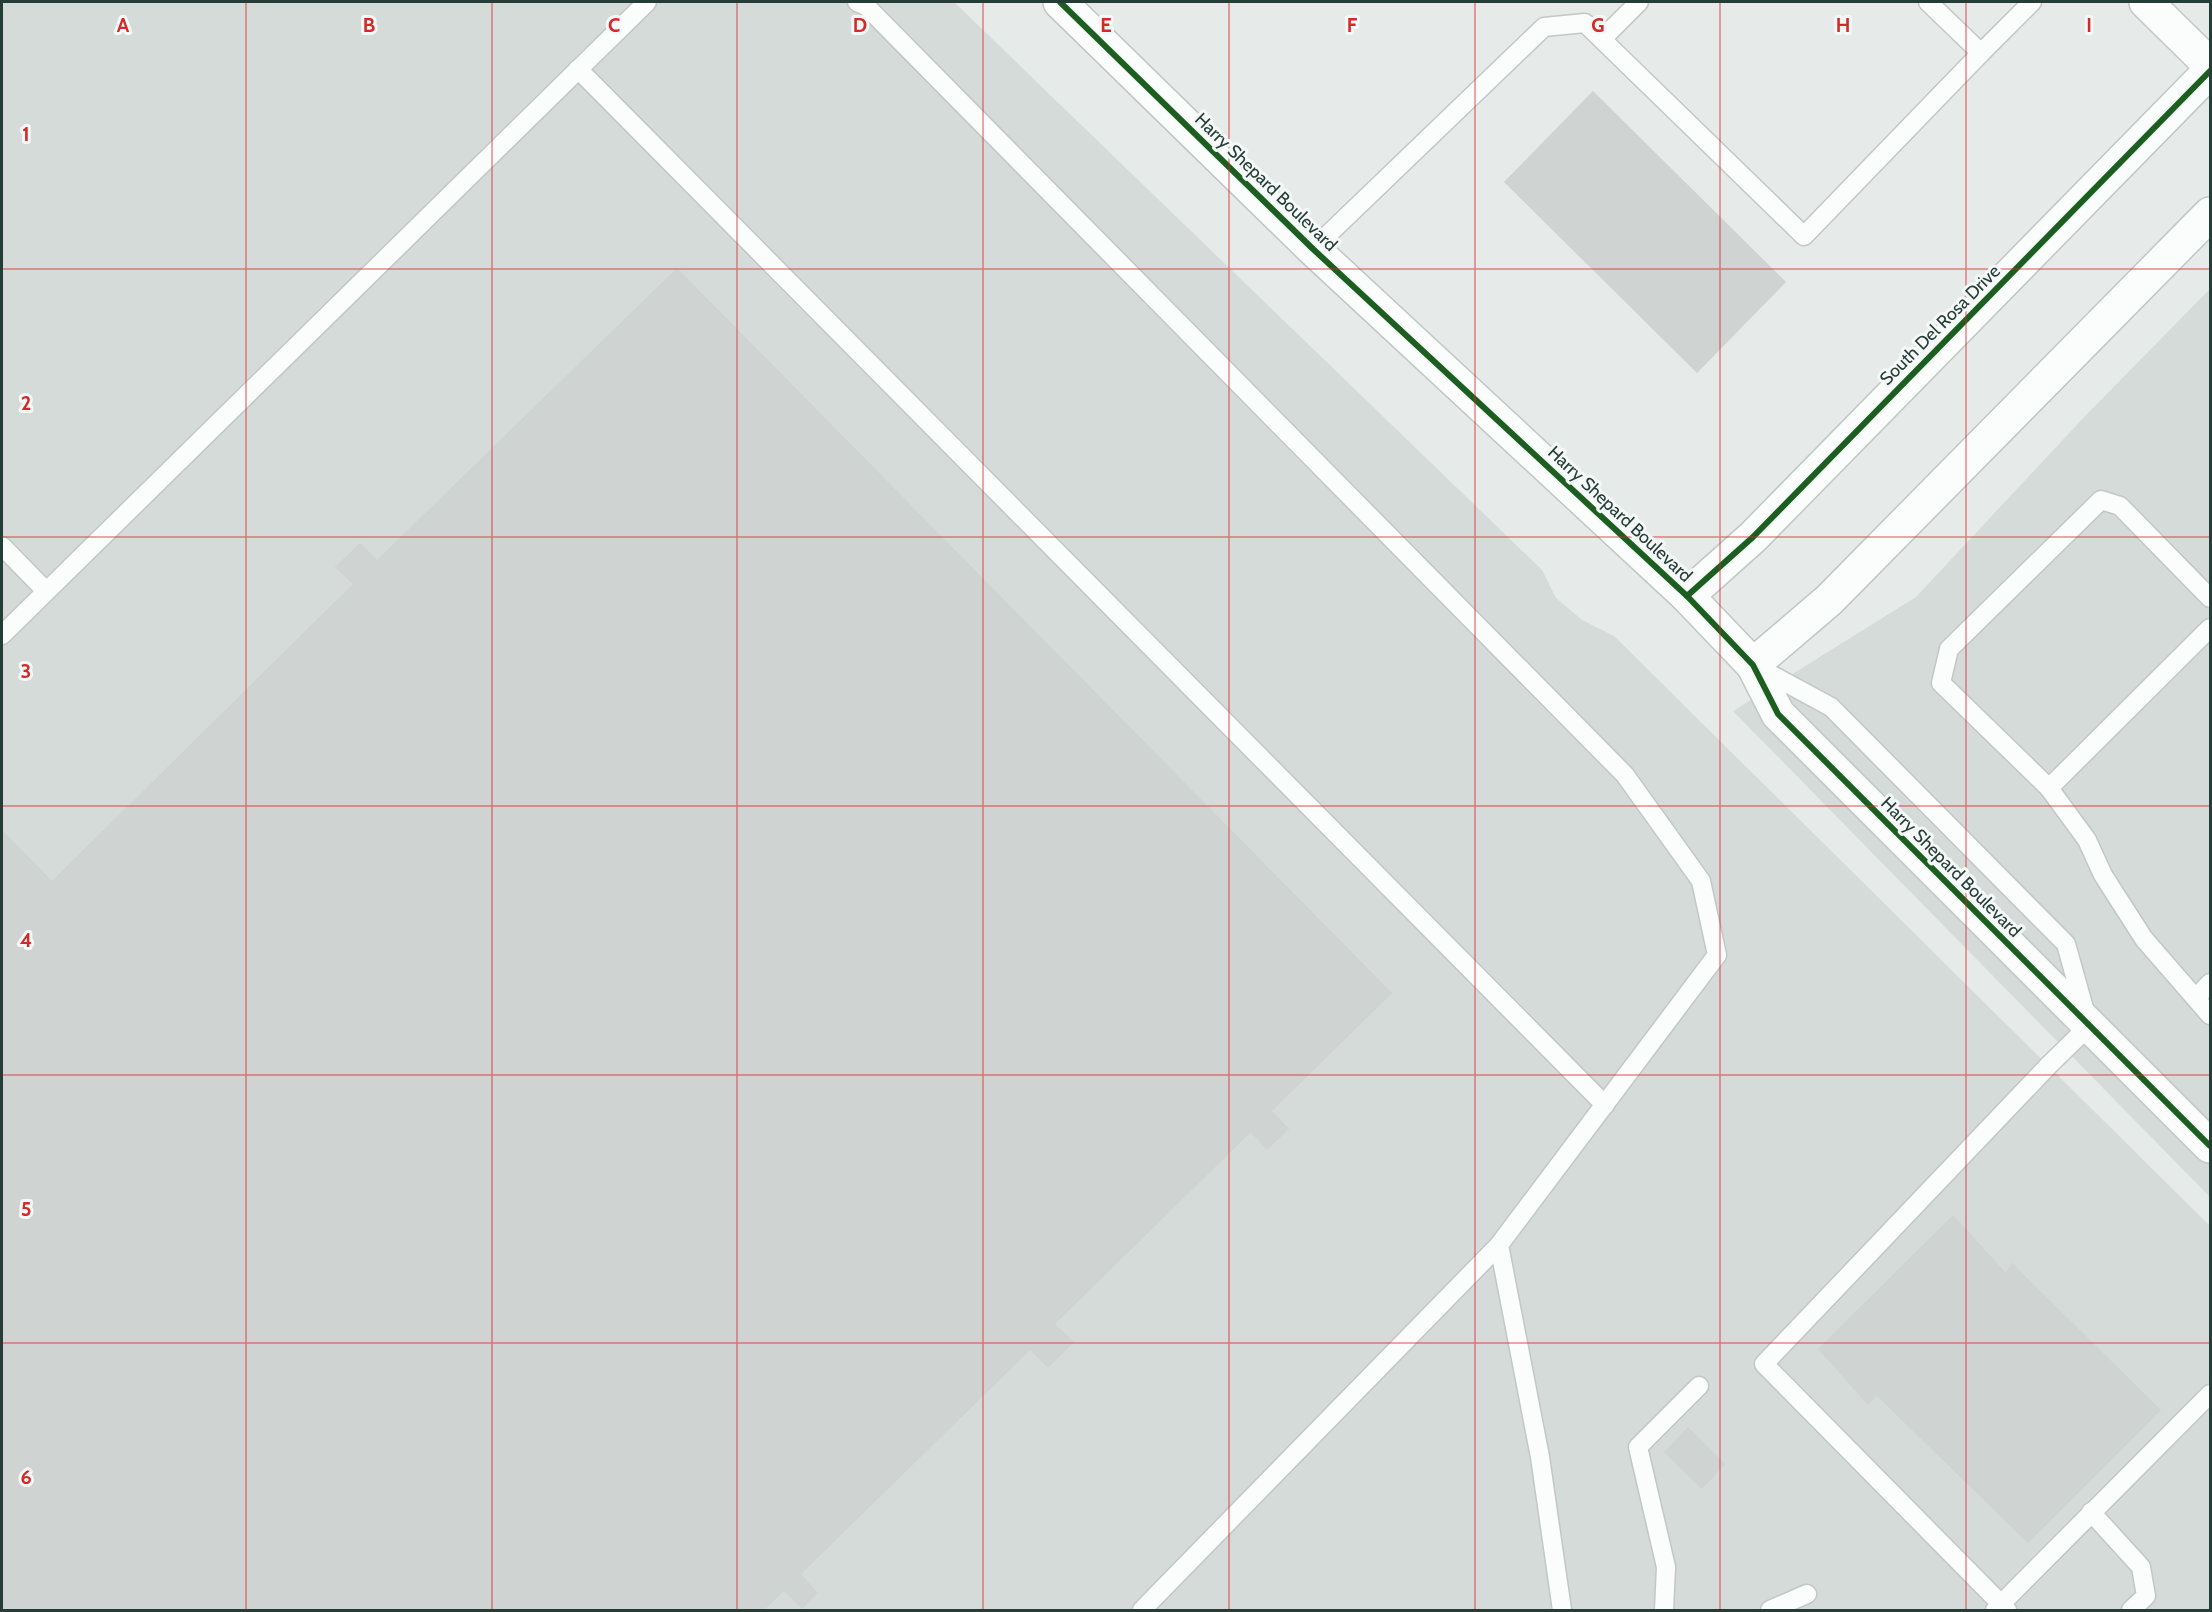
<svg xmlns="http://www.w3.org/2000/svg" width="2212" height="1612" viewBox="0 0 2212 1612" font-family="Cabin,sans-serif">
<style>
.built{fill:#d5dbd8}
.building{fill:#cfd3d1;stroke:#cfd3d1;stroke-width:1.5}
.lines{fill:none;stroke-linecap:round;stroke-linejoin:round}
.lane-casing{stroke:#c3c7c5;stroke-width:21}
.street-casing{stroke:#c3c7c5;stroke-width:36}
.secondary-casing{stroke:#c2c7c5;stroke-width:36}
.lane{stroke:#fbfcfc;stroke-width:18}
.street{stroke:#fbfcfc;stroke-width:33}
.secondary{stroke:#fbfcfc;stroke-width:33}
.cycleway-casing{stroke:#f4f9f7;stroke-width:10}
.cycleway{stroke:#1b5e20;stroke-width:6}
.grid{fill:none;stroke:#d62828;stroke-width:1.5;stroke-opacity:0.55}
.labels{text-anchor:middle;stroke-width:6;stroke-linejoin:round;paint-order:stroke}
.street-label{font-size:18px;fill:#263c37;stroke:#f4f9f7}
.grid-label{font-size:20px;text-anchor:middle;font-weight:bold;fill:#d62828;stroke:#f4f9f7;stroke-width:6;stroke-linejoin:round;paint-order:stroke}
</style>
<rect width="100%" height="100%" fill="#e6eae8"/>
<g class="built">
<polygon points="2,2 954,2 1542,570 1556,598 1582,620 1614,636 2210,1226 2210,1610 2,1610"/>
<polygon points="2210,289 2210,1197 1733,711 1916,597 2088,413"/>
</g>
<g class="building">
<polygon points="1593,92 1785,282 1697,372 1505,182"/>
<polygon points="677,269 1391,993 1271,1111 1288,1129 1267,1149 1251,1131 1054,1324 1073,1342 1048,1367 1030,1349 800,1574 817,1593 802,1608 784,1590 763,1610 2,1610 2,831 52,882 354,584 336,567 360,544 377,561"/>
<polygon points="1953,1216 2006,1274 2012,1264 2160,1410 2028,1542 1877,1395 1868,1404 1819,1349"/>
<polygon points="1688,1428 1724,1464 1702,1488 1665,1452"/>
</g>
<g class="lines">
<defs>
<g id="lane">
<polyline points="857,2 866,6 1625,775 1701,881 1717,955 1499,1245 1540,1457 1562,1610"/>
<polyline points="1602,39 1639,2"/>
<polyline points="1981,53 2032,2"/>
<polyline points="578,69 1605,1105"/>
<polyline points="1313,249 1544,27 1585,23 1804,236 1981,53 1928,2"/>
<polyline points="2,546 46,591"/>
<polyline points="2210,598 2120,506 2101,500 1949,649 1941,683 2049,788 2087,840 2103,875 2144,939 2210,1015"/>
<polyline points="2,635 647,2"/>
<polyline points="1759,668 1831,707 2066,944 2089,1026 2050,1064 1764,1364 2007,1610"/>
<polyline points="2049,788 2210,628"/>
<polyline points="2196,998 2210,983"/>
<polyline points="2091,1512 2141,1567 2146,1596 2131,1610"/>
<polyline points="1142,1610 1499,1245"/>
<polyline points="1664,1610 1666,1567 1638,1447 1699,1386"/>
<polyline points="1770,1610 1807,1594"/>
<polyline points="1995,1610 2210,1394"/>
</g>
<g id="street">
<polyline points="2146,2 2210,65"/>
<polyline points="1753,665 1778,714 2210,1146"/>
</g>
<g id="secondary">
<polyline points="1060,2 1313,249 1687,596 1753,665 1829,600 2210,214"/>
<polyline points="1687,596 1753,537 2210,71"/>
</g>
</defs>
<use href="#lane" class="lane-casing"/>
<use href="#street" class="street-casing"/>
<use href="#secondary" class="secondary-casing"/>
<use href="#lane" class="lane"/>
<use href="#street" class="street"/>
<use href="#secondary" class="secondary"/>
<defs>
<g id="cycleway">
<polyline points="1060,2 1313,249 1687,596 1753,665 1778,714 2210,1146"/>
<polyline points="1687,596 1753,537 2210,71"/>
</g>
</defs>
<use href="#cycleway" class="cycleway-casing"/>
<use href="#cycleway" class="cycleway"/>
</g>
<path class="grid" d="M 246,2 L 246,1610M 492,2 L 492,1610M 737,2 L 737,1610M 983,2 L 983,1610M 1229,2 L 1229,1610M 1475,2 L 1475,1610M 1720,2 L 1720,1610M 1966,2 L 1966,1610M 2,269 L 2210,269M 2,537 L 2210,537M 2,806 L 2210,806M 2,1075 L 2210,1075M 2,1343 L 2210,1343"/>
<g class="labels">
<g class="street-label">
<text transform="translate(1266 182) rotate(44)" y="6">Harry Shepard Boulevard</text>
<text transform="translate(1940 325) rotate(-45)" y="6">South Del Rosa Drive</text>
<text transform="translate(1620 514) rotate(43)" y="6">Harry Shepard Boulevard</text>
<text transform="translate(1951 867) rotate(45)" y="6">Harry Shepard Boulevard</text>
</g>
</g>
<g class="grid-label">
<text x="123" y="32">A</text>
<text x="369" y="32">B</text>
<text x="614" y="32">C</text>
<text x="860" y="32">D</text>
<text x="1106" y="32">E</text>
<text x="1352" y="32">F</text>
<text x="1598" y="32">G</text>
<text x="1843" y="32">H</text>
<text x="2089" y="32">I</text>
<text x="26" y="141">1</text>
<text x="26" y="410">2</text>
<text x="26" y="678">3</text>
<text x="26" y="947">4</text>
<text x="26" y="1216">5</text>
<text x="26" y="1484">6</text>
</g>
<rect width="2212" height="1612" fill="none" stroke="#263c37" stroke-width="6"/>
</svg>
